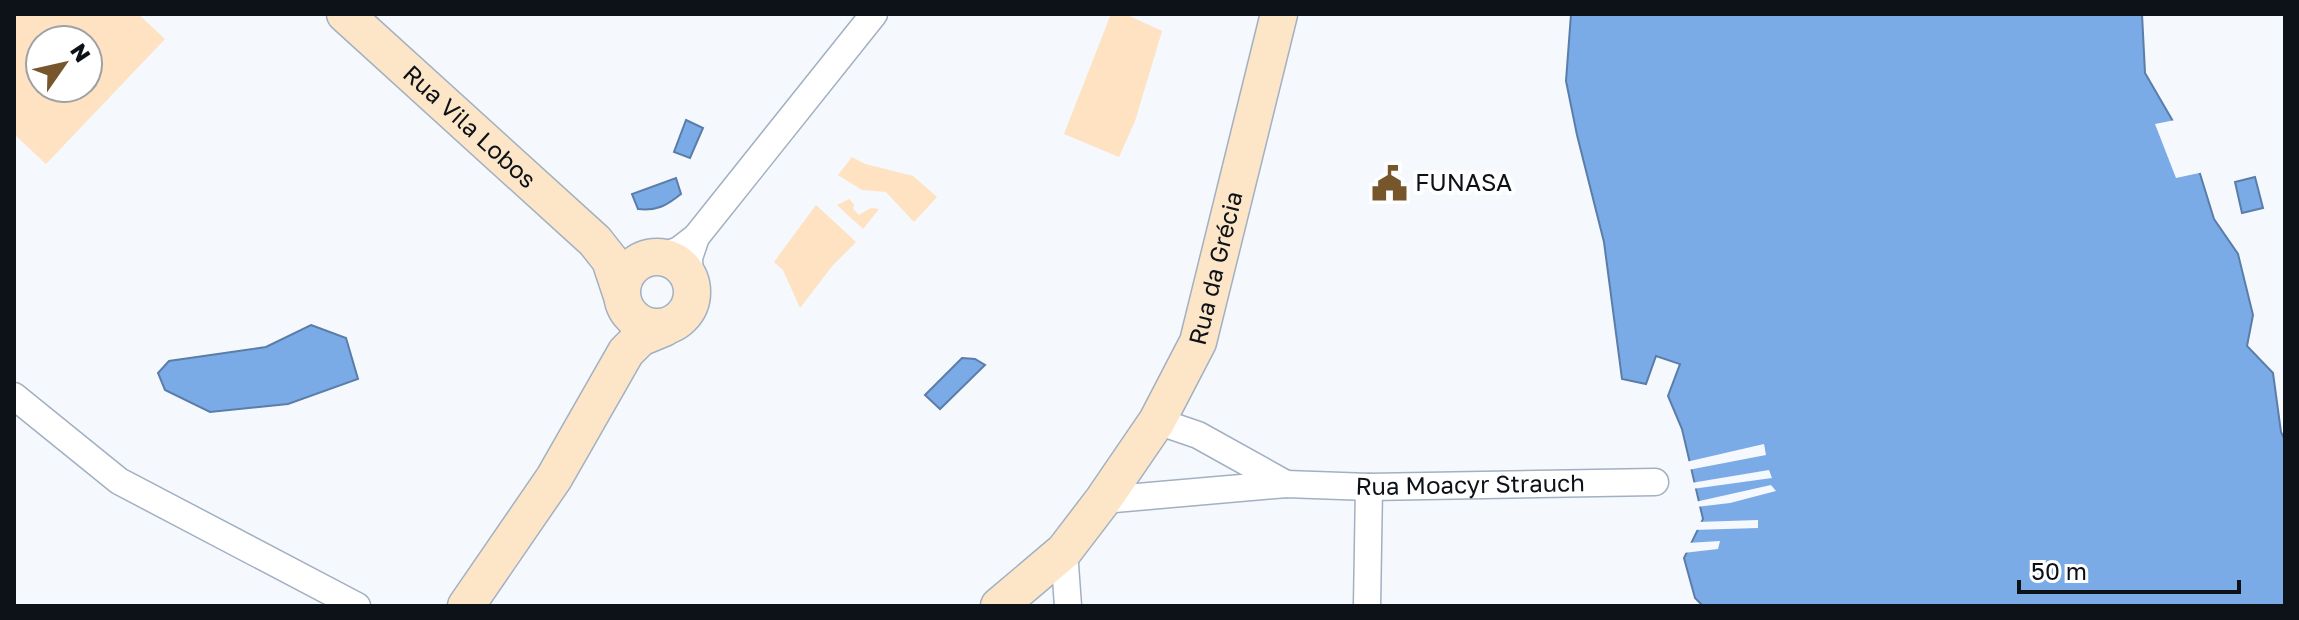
<svg xmlns="http://www.w3.org/2000/svg" width="2299" height="620" viewBox="0 0 2299 620" font-family="'Golos Text',sans-serif">
<style>
.green{fill:#fee2c2;fill-rule:evenodd}
.water{fill:#7babe7;stroke:#5a7da9;stroke-width:2}
.pier{fill:#f5f8fc}
.lines{fill:none;stroke-linecap:round;stroke-linejoin:round}
.street-casing{stroke:#a2b0c2;stroke-width:29}
.secondary-casing{stroke:#a2b0c2;stroke-width:39}
.street{stroke:#fff;stroke-width:26}
.secondary{stroke:#fde6c8;stroke-width:36}
.labels{text-anchor:middle;stroke-width:8;stroke-linejoin:round;paint-order:stroke}
.street-label{font-size:24px;fill:#0d1218;stroke:#fff}
.poi-label{font-size:24px;fill:#0d1218;stroke:#fff;text-anchor:start}
</style>
<rect width="100%" height="100%" fill="#f5f8fc"/>
<g class="green">
<path d="M 14,14 L 138,14 L 165,39 L 46,164 L 14,134 ZM 40,40 L 88,40 L 88,88 L 40,88 Z"/>
<polygon points="1111,14 1125,14 1162,31 1135,121 1119,157 1064,134"/>
<polygon points="852,157 865,164 913,176 937,197 914,222 886,192 862,190 838,175"/>
<polygon points="849,199 854,204 853,209 859,215 871,208 879,209 863,229 837,205"/>
<polygon points="816,205 856,242 833,265 800,308 783,270 774,262"/>
</g>
<g class="water">
<polygon points="1571,14 2142,14 2145,73 2196,161 2214,219 2238,254 2253,315 2247,346 2273,373 2281,432 2285,440 2285,606 1703,606 1695,598 1684,558 1703,519 1682,429 1668,396 1680,364 1656,356 1646,384 1622,379 1604,242 1577,135 1566,81"/>
<polygon points="686,120 703,128 690,158 674,152"/>
<polygon points="2255,177 2263,208 2242,213 2235,182"/>
<path d="M 676,178 L 681,194 C 666,206 657,211 638,209 L 632,194 Z"/>
<polygon points="311,325 346,338 358,379 288,404 210,412 165,390 158,373 169,361 266,347"/>
<polygon points="962,358 975,359 985,365 940,409 925,395"/>
</g>
<g class="pier">
<polygon points="2175,120 2200,159 2204,172 2176,178 2155,124"/>
<polygon points="1764,444 1766,455 1688,470 1686,462"/>
<polygon points="1769,470 1772,478 1692,489 1691,483"/>
<polygon points="1771,485 1776,491 1730,503 1696,507 1695,502"/>
<polygon points="1758,520 1758,528 1693,530 1697,522"/>
<polygon points="1720,541 1718,549 1683,553 1687,543"/>
</g>
<g class="lines">
<defs>
<g id="street">
<polyline points="662,257 679,250 696,237 874,14"/>
<polyline points="690,280 689,258 696,237"/>
<polyline points="14,396 119,481 357,606"/>
<polyline points="1157,421 1198,435 1286,484"/>
<path id="s1" d="M 1103,500 L 1286,484 L 1369,487 L 1655,482"/>
<polyline points="1064,551 1068,606"/>
<polyline points="1367,606 1369,487"/>
</g>
<g id="secondary">
<path id="s2" d="M 345,14 L 595,241 L 610,260 L 621,293"/>
<circle cx="657" cy="292" r="35"/>
<polyline points="466,606 554,478 626,352 640,338 664,328"/>
<path id="s3" d="M 999,606 L 1064,551 L 1103,500 L 1157,421 L 1198,342 L 1279,14"/>
</g>
</defs>
<use href="#street" class="street-casing"/>
<use href="#secondary" class="secondary-casing"/>
<use href="#street" class="street"/>
<use href="#secondary" class="secondary"/>
</g>
<defs>
<symbol id="civic-bare" viewBox="-9 -9 18 18"><path d="M-.6-6.5H3V-4.5H.6V-3L4-1V1h2V6H-6V1h2V-1L-.6-3ZM-1.2 2.5V6h2.4V2.5Z" fill="#77562c" stroke="#fff" stroke-width="2.5" paint-order="stroke"/></symbol>
</defs>
<g fill-rule="evenodd">
<use href="#civic-bare" x="1364" y="158" width="51" height="51"/>
</g>
<g class="labels">
<g class="street-label">
<text dy="8" stroke="none"><textPath href="#s2" startOffset="168">Rua Vila Lobos</textPath></text>
<text dy="8" stroke="none"><textPath href="#s3" startOffset="410">Rua da Grécia</textPath></text>
<text dy="8" stroke="none"><textPath href="#s1" startOffset="368">Rua Moacyr Strauch</textPath></text>
</g>
<g class="poi-label">
<text x="1415" y="191">FUNASA</text>
</g>
</g>
<rect width="2299" height="620" fill="none" stroke="#0d1218" stroke-width="32"/>
<g transform="translate(64 64) rotate(56)"><circle r="38" fill="#ffffff" stroke="#9ea0a3" stroke-width="2"/>
<path d="M0-6L14 30L0 20L-14 30Z" fill="#77562c"/>
<text y="-12" font-size="22" font-weight="bold" text-anchor="middle" fill="#0d1218">N</text>
</g>
<path d="M2019 580v12h220v-12" fill="none" stroke="#0d1218" stroke-width="4"/>
<text x="2031" y="580" font-size="24" fill="#0d1218" stroke="#ffffff" stroke-width="6" paint-order="stroke">50 m</text>
</svg>
